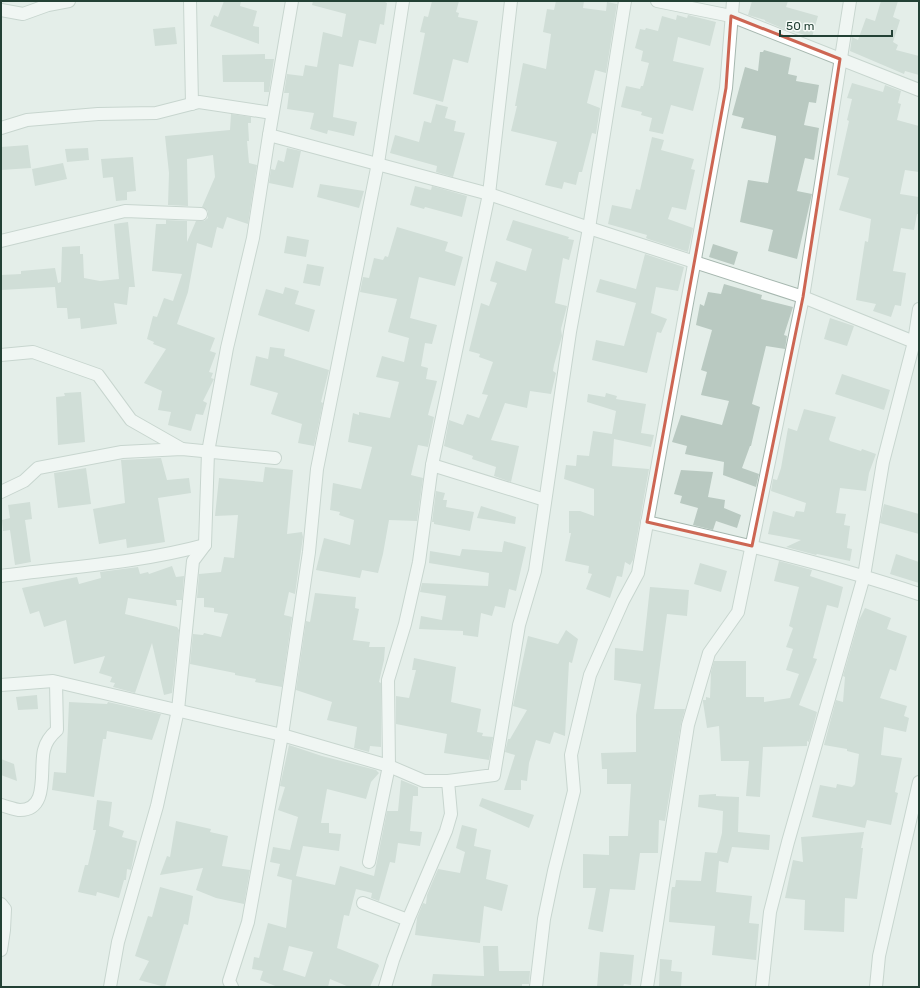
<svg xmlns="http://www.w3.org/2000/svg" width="920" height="988" viewBox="0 0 920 988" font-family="Rubik,sans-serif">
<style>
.building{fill:#b9c9c1;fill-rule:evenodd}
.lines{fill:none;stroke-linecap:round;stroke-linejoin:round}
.minor-casing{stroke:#a6b7af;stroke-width:14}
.minor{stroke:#fff;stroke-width:12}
.marked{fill:none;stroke:#cd6653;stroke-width:3;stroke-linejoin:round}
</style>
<rect width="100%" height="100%" fill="#e4eee9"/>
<g class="building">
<polygon points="224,1 241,1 240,6 257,11 253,26 259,27 259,44 210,26 214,15 218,17"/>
<polygon points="313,1 383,1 387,3 384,25 380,24 376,44 359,40 353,67 339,64 333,117 357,122 354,136 328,130 327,134 310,129 314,113 287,109 289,93 284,93 287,74 303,76 305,65 317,67 323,32 342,37 346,14 312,5"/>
<polygon points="432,1 459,1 456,12 459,13 458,17 478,21 468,63 453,59 443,102 413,94 425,33 420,32 424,16 428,17"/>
<polygon points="556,1 584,1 583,8 606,11 607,2 617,4 606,73 595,70 587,103 600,108 596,134 592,133 582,172 579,172 576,185 564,182 562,189 545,185 557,142 511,131 517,106 515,106 523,63 546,69 551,34 543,32 547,9 554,10"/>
<polygon points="752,1 788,1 786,7 818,16 812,37 784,29 765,21 765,20 748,15"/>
<polygon points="881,1 898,1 893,17 900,20 893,42 898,45 896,50 919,56 919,75 905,71 904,74 850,51 852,37 858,40 866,18 875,21"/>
<polygon points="677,15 687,18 688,15 716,22 710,46 678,37 673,61 704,68 693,111 671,105 663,134 649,131 652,118 641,115 642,112 621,107 626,86 640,89 641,86 643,86 649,63 641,61 643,51 635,48 640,29 645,30 646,28 658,31 662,16 676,20"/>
<polygon points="175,27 177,44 155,46 153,29"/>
<polygon points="764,50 791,58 788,74 797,76 796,81 819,85 816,103 809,102 804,125 819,128 814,160 805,158 797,191 812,194 797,259 768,251 773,230 740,222 748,180 768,183 776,139 776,136 741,128 744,118 732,115 745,67 758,71 760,52 763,52"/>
<polygon points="265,54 265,59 274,59 269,92 264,92 264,82 223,82 222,55"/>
<polygon points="852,83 883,92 885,85 901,91 898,103 901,104 897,120 919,126 919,172 905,170 900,194 919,197 919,214 917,214 914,230 901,228 893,271 906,273 901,306 895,305 891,317 873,311 876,304 856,300 865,241 868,242 871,219 839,210 849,178 837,175 849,121 847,120 852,99 847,98"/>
<polygon points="436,104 448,107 445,118 456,121 454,131 465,133 453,177 436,172 437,166 390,153 395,135 419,142 424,121 431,123"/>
<polygon points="231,114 251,117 251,123 248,123 249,141 247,141 249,163 257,165 248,224 227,217 223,229 217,227 212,248 197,243 188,292 177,324 215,338 210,351 216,353 209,372 213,373 211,378 214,379 203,401 207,403 203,415 196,414 191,431 168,425 171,412 158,410 162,391 144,383 166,349 153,344 154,342 147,339 153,316 157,317 164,298 173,301 182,274 152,271 156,224 166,224 166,220 187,221 187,242 196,221 204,221 208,218 208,211 202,207 215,177 213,155 187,159 188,206 168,205 169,173 165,136 230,130"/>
<polygon points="652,137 664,140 661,150 694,159 691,169 695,170 686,210 672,207 668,219 693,228 688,252 648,239 646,238 647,235 608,224 612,205 631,209 636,189 640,190"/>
<polygon points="28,145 31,168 1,170 1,147"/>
<polygon points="88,148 89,160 67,162 65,149"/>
<polygon points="287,148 301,151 293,188 269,183 271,169 275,170 278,160 284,162"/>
<polygon points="133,157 136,191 127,192 127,200 116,201 113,177 103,178 101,159"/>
<polygon points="63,163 67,179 35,186 32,169"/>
<polygon points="320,184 364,191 359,208 317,197"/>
<polygon points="415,186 431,190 432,186 467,196 462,217 425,207 424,209 410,205"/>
<polygon points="513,220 569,237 568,239 574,240 569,260 563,258 555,303 567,306 561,329 562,336 554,365 553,371 556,373 551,394 530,391 527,408 505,403 491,440 519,446 511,482 494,476 496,467 472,459 473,456 444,446 449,420 463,425 467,414 479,418 488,395 482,394 493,362 479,357 480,354 469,351 481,303 489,306 497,283 490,281 496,261 526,271 532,249 506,240"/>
<polygon points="128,222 135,287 129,287 127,305 114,303 117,324 81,329 80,318 68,319 67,308 57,308 55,287 1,290 1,275 21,274 21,271 55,268 58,283 61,282 62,247 80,246 80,254 83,254 84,278 100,281 119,279 114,224"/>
<polygon points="397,227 448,242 445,251 463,257 455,286 419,277 410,318 437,325 432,344 425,343 421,366 428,368 426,379 437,381 428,415 434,417 428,447 418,445 411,475 423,478 417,521 389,520 383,554 378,573 362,570 360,578 316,570 324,538 350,545 354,520 339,515 340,512 330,510 333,483 361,489 372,447 348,442 353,413 359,415 359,412 390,418 399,382 376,377 382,356 404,362 409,338 388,332 397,299 360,292 363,277 369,278 374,258 383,260 385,256 388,257"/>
<polygon points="287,236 309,240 306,257 284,253"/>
<polygon points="713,244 738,252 734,265 709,257"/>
<polygon points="645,254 684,267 678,291 656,287 651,313 667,319 661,333 657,332 647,373 592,360 596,340 624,346 636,303 596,292 600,279 636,289"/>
<polygon points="307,264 324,267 320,286 303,283"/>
<polygon points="724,284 762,295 761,299 793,307 784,335 787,336 785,349 766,346 752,404 760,407 751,446 750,446 742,468 759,474 756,487 723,475 724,462 685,454 687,446 672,442 681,415 722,425 729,401 701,395 707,372 701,370 712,330 696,325 700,304 704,306 708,292 721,294"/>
<polygon points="285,287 299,291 295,304 315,310 309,332 258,315 266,289 283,294"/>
<polygon points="830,318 854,326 847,346 824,339"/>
<polygon points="270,347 285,349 284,356 329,370 321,402 323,403 314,446 298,443 302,424 271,414 278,393 250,385 256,356 268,359"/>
<polygon points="842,374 890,390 884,410 835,394"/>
<polygon points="81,392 85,442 58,445 56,397 65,396 64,393"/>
<polygon points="606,393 617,396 616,399 646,404 641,433 654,435 651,447 614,439 612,466 649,469 633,560 630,565 625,562 622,577 617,576 610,598 586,589 592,574 588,573 589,566 565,561 571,533 569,533 569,511 580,511 594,516 594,489 564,479 566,465 576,466 577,455 589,456 593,431 612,434 616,411 587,402 588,394 605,397"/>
<polygon points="804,409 836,417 829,439 830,441 861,451 862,449 876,454 869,473 866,491 840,488 836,513 846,514 844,525 850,526 847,548 852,549 850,561 817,554 816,555 786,547 801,540 768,534 773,511 794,517 796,511 804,512 806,503 771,491 773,479 777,480 781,468 788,428 797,431"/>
<polygon points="161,458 167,480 189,478 191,493 158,498 165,542 127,548 126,539 99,544 93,509 125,503 121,460"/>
<polygon points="265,467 293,470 287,534 302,532 303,537 295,594 289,592 284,615 292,617 282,687 255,682 256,679 235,675 235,673 190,664 193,634 203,635 204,633 221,637 228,614 214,612 214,608 204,607 204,598 197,598 199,574 221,572 224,557 234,558 238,515 215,516 219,478 263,482"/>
<polygon points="86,468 91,504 58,508 54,473"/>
<polygon points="681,470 713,472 708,497 725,500 724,508 741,515 737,528 716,521 713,530 693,525 698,508 680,503 682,496 674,494"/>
<polygon points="436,491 445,493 443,500 447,500 446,507 474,512 470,531 434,524 434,522 432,522"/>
<polygon points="30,502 32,519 25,520 31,562 15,565 10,530 3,531 2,520 10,518 8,505"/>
<polygon points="884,504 919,514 919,534 880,523"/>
<polygon points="481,506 516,517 515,524 477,518"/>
<polygon points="504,541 526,547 516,591 509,589 505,608 495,606 492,616 481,613 478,637 463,635 463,631 419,629 421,616 442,620 446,596 420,592 422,583 488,586 489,573 429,563 430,551 460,556 462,549 502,552"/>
<polygon points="896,554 919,562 919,583 890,574"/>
<polygon points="779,561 812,570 810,576 843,587 838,608 827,605 813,658 817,659 799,705 817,712 809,742 807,741 807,746 763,747 760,797 746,796 749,761 721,761 719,726 707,728 703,702 703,700 706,700 706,697 710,698 711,672 714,661 746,661 746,697 764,697 764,702 790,698 799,674 786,670 793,649 786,647 793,628 789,626 799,587 774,581"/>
<polygon points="700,563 727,571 721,592 694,584"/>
<polygon points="172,566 176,577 184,576 182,600 176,600 177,606 128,598 125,614 177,627 179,630 172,693 164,695 152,643 135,693 113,687 115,683 110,682 112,677 99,673 105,656 74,664 66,620 44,627 39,611 30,614 22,588 77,577 79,584 101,578 100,572 138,567 140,574 148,572 149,574"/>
<polygon points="650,587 689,590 687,616 667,614 654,709 685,709 681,724 665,821 659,820 658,853 640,853 635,890 610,889 603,932 588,929 596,888 583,888 583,854 609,855 609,836 628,836 631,784 607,784 607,769 602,769 601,753 636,752 636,715 641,684 614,680 615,648 643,651"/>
<polygon points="315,593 356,597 355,608 359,609 353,640 370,642 369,647 385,647 384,660 379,682 381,683 381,747 370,746 369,752 354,748 357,727 327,720 332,702 296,690 306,621 310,622"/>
<polygon points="865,608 891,618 887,629 907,636 896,671 890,669 880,698 907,706 904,716 909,718 906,732 884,727 881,755 902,758 895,792 898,793 891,825 867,820 865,828 812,817 820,785 836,788 837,784 852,787 855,784 859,754 847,751 847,749 824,745 836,700 843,702 845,677 843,676 859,620"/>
<polygon points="566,630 578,639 572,663 569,662 565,736 554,732 550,744 536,740 529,763 527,781 521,780 521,790 504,790 515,755 505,752 508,739 510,739 527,710 513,706 528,636 558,644"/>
<polygon points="414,658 456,667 451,702 481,709 477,732 483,733 482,736 493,737 489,760 444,753 447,734 396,724 396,696 409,698 416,670 412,670"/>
<polygon points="37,695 38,709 18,710 16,697"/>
<polygon points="69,702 107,704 108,702 161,714 152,740 107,731 106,739 103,739 94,797 52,790 54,772 66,773"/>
<path d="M 289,745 L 322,756 L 376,770 L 379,773 L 371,782 L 366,799 L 327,789 L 321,823 L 329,823 L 329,833 L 341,834 L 339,851 L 303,846 L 296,876 L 335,885 L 340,866 L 374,876 L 387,811 L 398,811 L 401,780 L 418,787 L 418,796 L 413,796 L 410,831 L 422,832 L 420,846 L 398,843 L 395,863 L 390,862 L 379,901 L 371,898 L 372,893 L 356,889 L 349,916 L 344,915 L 337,948 L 378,964 L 379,966 L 370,987 L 349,987 L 330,979 L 328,987 L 278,987 L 260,980 L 263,971 L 252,969 L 254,957 L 259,958 L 268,923 L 286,928 L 292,880 L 277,876 L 280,864 L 270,862 L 273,847 L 290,850 L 298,817 L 278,810 L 285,787 L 280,786 ZM 289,946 L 313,952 L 305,977 L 283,970 Z"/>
<polygon points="1,759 14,764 17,781 1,775"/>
<polygon points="716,794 716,796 739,797 738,832 770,835 769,850 732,847 728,863 719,861 716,892 752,896 749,923 759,924 756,960 712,955 715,926 669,922 671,892 672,887 675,887 676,880 701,881 705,852 717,853 722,833 723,811 698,807 699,795"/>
<polygon points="482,798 534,815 529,828 479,806"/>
<polygon points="97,800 112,802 109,826 124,831 122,837 137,841 131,870 127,869 126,880 124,880 119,898 97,892 96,896 78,892 85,865 88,865 96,830 93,830"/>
<polygon points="176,821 211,829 210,832 228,836 222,866 250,870 244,904 216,898 196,890 203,868 160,875 167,856 170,857"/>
<polygon points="462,825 477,829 474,846 491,850 486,879 508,885 502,911 484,906 480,943 415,935 417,918 423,903 426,904 427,895 438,869 460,873 465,852 456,848"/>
<polygon points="864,832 861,848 863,848 857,899 845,898 844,932 804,930 805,900 785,898 793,860 803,862 801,837"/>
<polygon points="160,887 193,896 188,925 184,924 165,987 139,980 149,961 135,956 148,916 152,917"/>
<polygon points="483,946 498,946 499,971 530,971 529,984 522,984 522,987 431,987 433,974 484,976"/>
<polygon points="600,952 634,955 631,985 624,984 623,987 597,987"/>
<polygon points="660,959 672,960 671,971 682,972 681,987 659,987"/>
</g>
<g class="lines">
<defs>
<g id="minor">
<polyline points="190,1 192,104"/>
<polyline points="292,1 269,135 489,194 589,228 803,297 919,344"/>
<polyline points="657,1 731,16 919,90"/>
<polyline points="1,10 23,14 48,5 69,1"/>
<polyline points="1,128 27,120 98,114 156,113 199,102 272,113"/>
<polyline points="1,241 125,211 201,214"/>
<polyline points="1,355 33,352 98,375 131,420 182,449"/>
<polyline points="432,465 545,500"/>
<polyline points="1,492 24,481 38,468 122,452 182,449 275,458"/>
<path d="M 647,522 C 739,543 830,564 919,594"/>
<path d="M 1,576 C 69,567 139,563 205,545"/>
<polyline points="1,685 53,681 282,735 389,766 424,781 448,781 494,775 519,625 535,571 570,332 589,228 625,1"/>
<path d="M 1,805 C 7,807 13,809 19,810 C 50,811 39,769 44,750 C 46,741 50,736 57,730 L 56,682"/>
<polyline points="369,862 389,766 388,680 405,624 419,562 432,465 489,194 511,1"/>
<polyline points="363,903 408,920"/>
<polyline points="1,904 5,909 4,930 1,950"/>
<polyline points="110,987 118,942 157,806 178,710 193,561 205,545 208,452 227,348 253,238 269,135"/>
<polyline points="232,987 229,981 248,922 282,735 309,552 317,469 378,163 403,1"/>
<polyline points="385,987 393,960 408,920 446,831 451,814 448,781"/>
<polyline points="536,987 544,919 554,871 574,791 571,755 590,675 623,601 638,573 726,88 733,1"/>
<polyline points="647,987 688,725 709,653 738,612 803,297 850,1"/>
<polyline points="762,987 770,912 788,842 864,576 883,462 914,342 919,309"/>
<polyline points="876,987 879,956 919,782"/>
</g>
</defs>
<use href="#minor" class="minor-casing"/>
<use href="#minor" class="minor"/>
</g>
<path d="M0 0H920V988H0ZM 731,16 L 840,59 L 803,297 L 752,546 L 647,522 L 726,88 Z" fill="#e4eee9" fill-opacity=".55" fill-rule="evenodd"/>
<path class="marked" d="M 731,16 L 840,59 L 803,297 L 752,546 L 647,522 L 726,88 Z"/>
<rect width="920" height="988" fill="none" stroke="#234135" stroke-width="4"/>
<path d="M780 30v6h112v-6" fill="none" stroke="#234135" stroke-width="2"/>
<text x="786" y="30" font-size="12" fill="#234135" stroke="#f5faf7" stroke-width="3" paint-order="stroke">50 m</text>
</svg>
